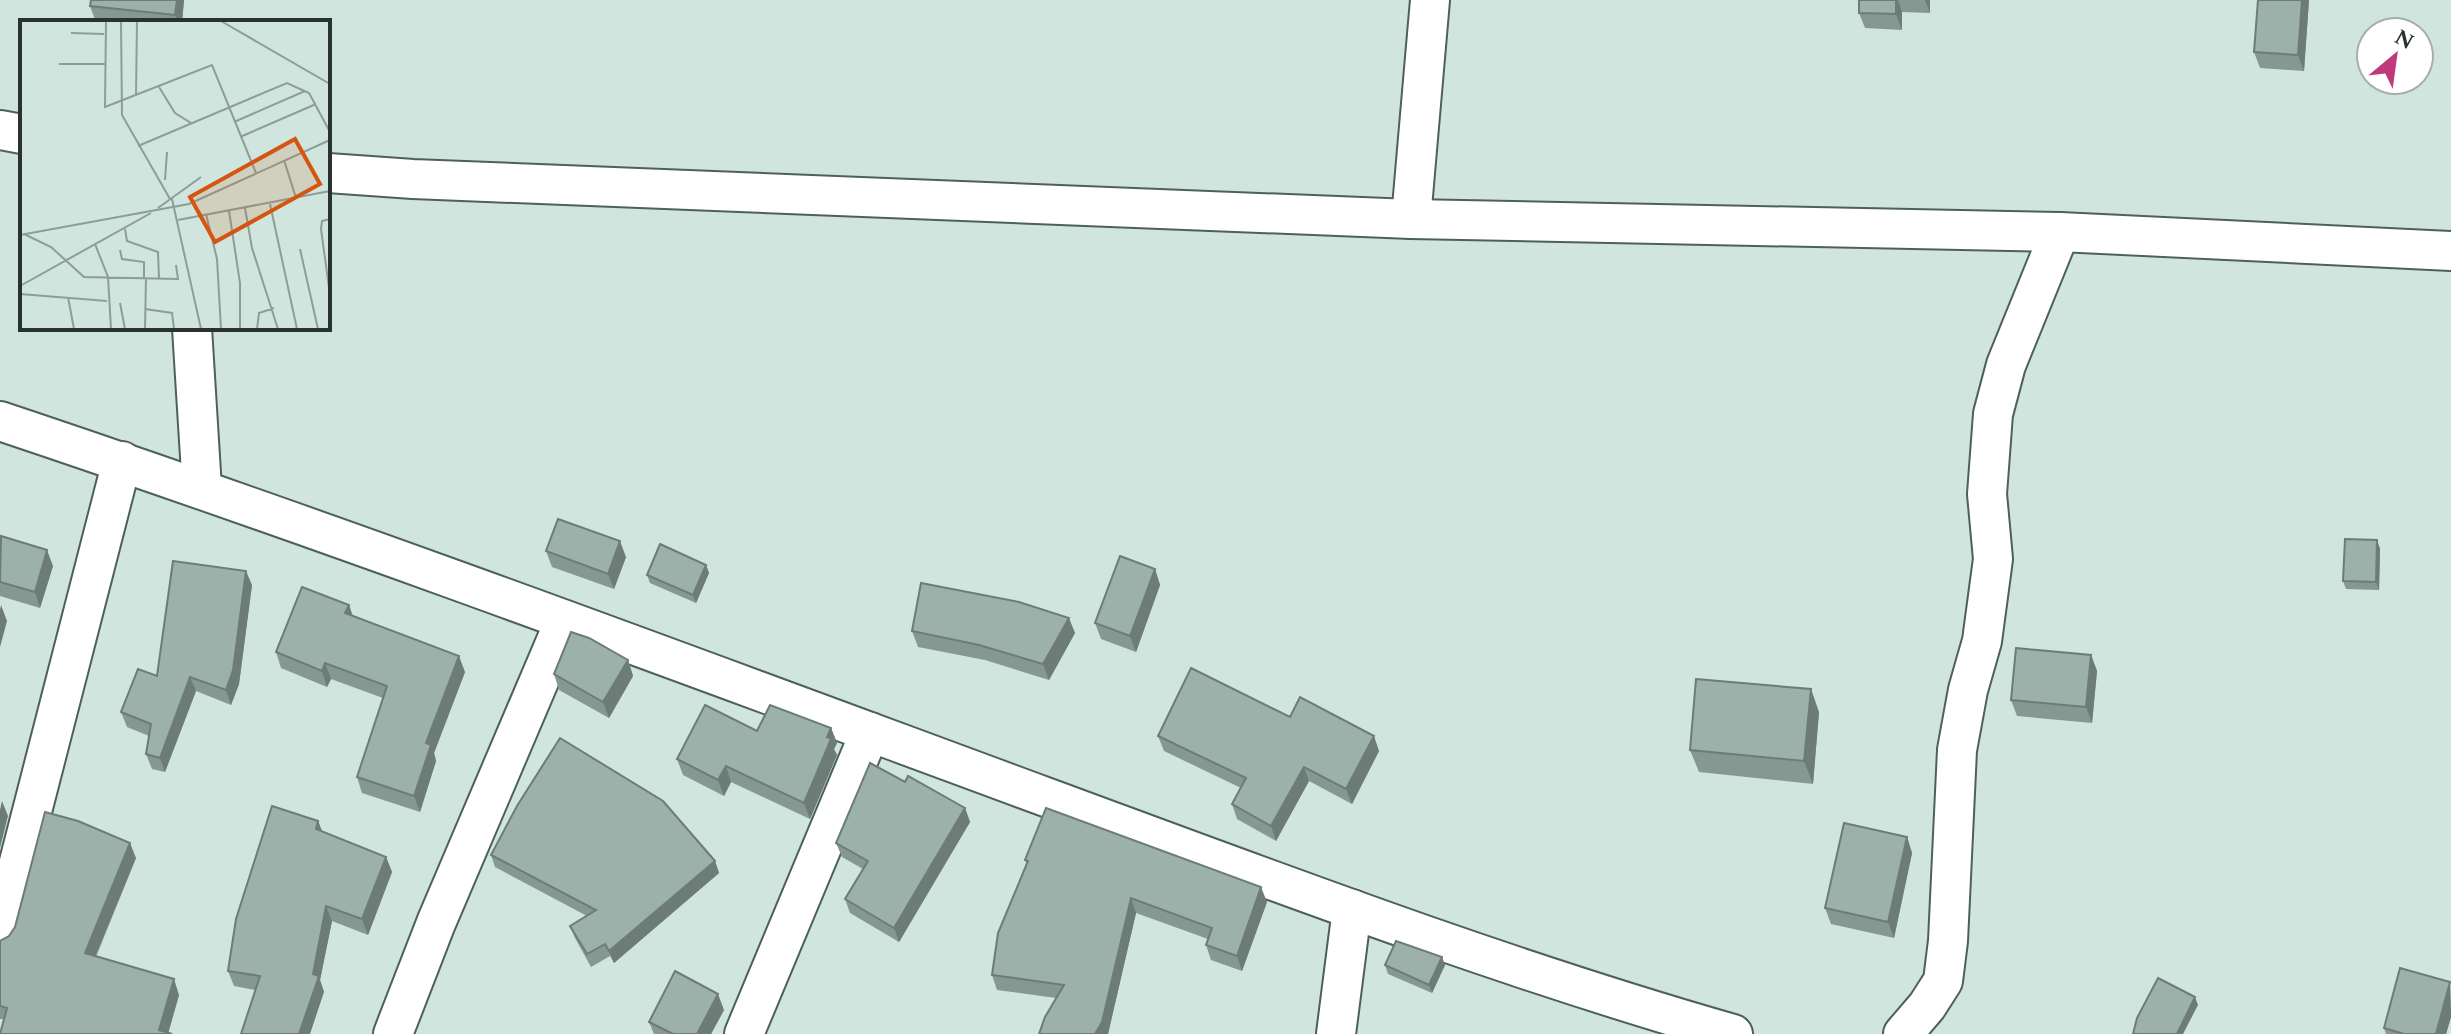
<svg xmlns="http://www.w3.org/2000/svg" width="2451" height="1034" viewBox="0 0 2451 1034" font-family="Spectral,serif">
<style>
.lines{fill:none;stroke-linecap:round;stroke-linejoin:round}
.minor-casing{stroke:#4d605a;stroke-width:42}
.minor{stroke:#fff;stroke-width:38}
.wall{fill:#869892}
.shaded-wall{fill:#6d7c77}
.building{fill:#9cb1aa;stroke:#6d7c77;stroke-width:2}
.inset-road{fill:none;stroke:#8d9d98;stroke-width:2}
.view{fill:#d55510;fill-opacity:0.15;stroke:#d55510;stroke-width:4}
.inset-edge{fill:none;stroke:#29322f;stroke-width:4}
</style>
<rect width="100%" height="100%" fill="#cfe5de"/>
<g class="lines">
<defs>
<g id="minor">
<polyline points="0,130 22,134"/>
<polyline points="328,173 413,179 1411,219 2060,232 2451,251"/>
<polyline points="1411,219 1430,0"/>
<polyline points="192,328 202,489"/>
<path d="M 0,421 C 350,538 696,668 1043,796 C 1271,880 1499,967 1733,1034"/>
<polyline points="0,936 122,461"/>
<polyline points="393,1034 436,923 565,620"/>
<polyline points="744,1034 870,732"/>
<polyline points="1336,1034 1352,909"/>
<polyline points="1903,1034 1927,1006 1943,981 1948,941 1957,750 1968,690 1982,641 1993,559 1987,494 1993,414 2006,365 2060,232"/>
</g>
</defs>
<use href="#minor" class="minor-casing"/>
<use href="#minor" class="minor"/>
</g>
<g class="wall">
<polygon points="91,0 184,0 182,22 96,22 90,6"/>
<polygon points="1859,0 1930,0 1930,13 1902,12 1902,30 1865,28 1859,13"/>
<polygon points="2309,0 2304,71 2260,68 2254,52"/>
<polygon points="0,539 53,566 40,608 0,596"/>
<polygon points="2377,540 2380,549 2379,590 2346,589 2343,581"/>
<polygon points="546,551 626,557 614,589 552,567"/>
<polygon points="706,565 709,573 696,603 650,583 647,575"/>
<polygon points="1155,569 1160,585 1136,652 1101,639 1095,623"/>
<polygon points="252,585 239,684 231,705 196,691 165,772 152,769 146,754 149,736 127,727 121,712 157,676"/>
<polygon points="349,605 353,616 465,672 434,753 436,761 420,812 362,793 357,777 383,698 331,679 327,687 281,668 276,652"/>
<polygon points="912,631 1075,633 1049,680 985,660 918,647"/>
<polygon points="2091,655 2097,671 2092,723 2017,716 2011,700"/>
<polygon points="628,660 633,676 609,718 559,690 554,674"/>
<polygon points="1819,712 1813,784 1699,772 1690,750"/>
<polygon points="1290,717 1379,751 1352,804 1309,781 1276,841 1237,819 1232,804 1241,788 1164,751 1158,736"/>
<polygon points="831,728 837,743 834,749 837,755 810,819 731,782 724,796 683,775 677,759 757,731"/>
<polygon points="905,782 965,808 970,822 899,942 850,913 845,899 863,869 842,857 836,843"/>
<polygon points="318,821 322,832 386,857 392,872 368,935 332,921 320,980 324,992 255,990 234,986 228,971"/>
<polygon points="1907,837 1912,853 1894,938 1831,924 1825,908"/>
<polygon points="491,855 715,861 719,873 614,963 610,956 591,967 575,938 570,926 587,916 495,867"/>
<polygon points="136,858 96,957 179,995 168,1033 0,1019 0,941"/>
<polygon points="1025,860 1267,902 1242,971 1211,960 1206,945 1208,939 1136,913 1108,1034 1039,1034 1056,998 997,990 992,975 1027,865"/>
<polygon points="1385,965 1445,965 1432,993 1388,974"/>
<polygon points="2450,982 2451,1017 2446,1034 2386,1034 2384,1028"/>
<polygon points="724,1010 711,1034 654,1034 649,1022"/>
</g>
<g class="shaded-wall">
<polygon points="177,0 184,0 182,22 178,22 175,15"/>
<polygon points="1896,0 1898,0 1902,12 1902,30 1896,14"/>
<polygon points="1925,0 1930,0 1930,13"/>
<polygon points="2302,0 2309,0 2304,71 2298,55"/>
<polygon points="2377,540 2380,549 2379,590 2376,582"/>
<polygon points="620,541 626,557 614,589 608,574"/>
<polygon points="47,550 53,566 40,608 35,592"/>
<polygon points="706,565 709,573 696,603 693,595"/>
<polygon points="1155,569 1160,585 1136,652 1130,636"/>
<polygon points="246,571 252,585 239,684 231,705 226,690"/>
<polygon points="1,605 7,621 0,647 0,610"/>
<polygon points="349,605 354,621 345,613"/>
<polygon points="1069,618 1075,633 1049,680 1043,664"/>
<polygon points="2091,655 2097,671 2092,723 2086,707"/>
<polygon points="459,656 465,672 434,753 436,761 420,812 414,796 426,743"/>
<polygon points="628,660 633,676 609,718 603,702"/>
<polygon points="325,663 331,679 327,687 322,671"/>
<polygon points="190,677 196,691 165,772 160,758"/>
<polygon points="1811,689 1819,712 1813,784 1804,761"/>
<polygon points="831,728 837,743 834,749 837,755 810,819 804,803 827,737"/>
<polygon points="1374,736 1379,751 1352,804 1346,789"/>
<polygon points="726,766 731,782 724,796 718,780"/>
<polygon points="1304,767 1309,781 1276,841 1271,826"/>
<polygon points="2,801 8,816 0,848 0,810"/>
<polygon points="965,808 970,822 899,942 894,928"/>
<polygon points="318,821 324,836 316,829"/>
<polygon points="1907,837 1912,853 1894,938 1888,922"/>
<polygon points="130,843 136,858 90,969 85,953"/>
<polygon points="386,857 392,872 368,935 362,919"/>
<polygon points="715,861 719,873 614,963 609,951"/>
<polygon points="1261,887 1267,902 1242,971 1237,956"/>
<polygon points="1131,898 1136,913 1108,1034 1095,1034"/>
<polygon points="326,906 332,921 320,980 324,992 310,1034 299,1034"/>
<polygon points="1442,957 1445,965 1432,993 1429,985"/>
<polygon points="174,979 179,995 168,1034 159,1030"/>
<polygon points="2450,982 2451,1017 2446,1034 2436,1034"/>
<polygon points="718,994 724,1010 711,1034 697,1034"/>
<polygon points="2195,997 2198,1005 2183,1034 2177,1034"/>
</g>
<g class="building">
<polygon points="91,0 177,0 175,15 90,6"/>
<polygon points="1859,0 1896,0 1896,14 1859,13"/>
<polygon points="2258,0 2302,0 2298,55 2254,52"/>
<polygon points="558,519 620,541 608,574 546,551"/>
<polygon points="1,536 47,550 35,592 0,582"/>
<polygon points="2345,539 2377,540 2376,582 2343,581"/>
<polygon points="660,544 706,565 693,595 647,575"/>
<polygon points="1120,556 1155,569 1130,636 1095,623"/>
<polygon points="173,561 246,571 233,670 226,690 190,677 160,758 146,754 151,724 121,712 138,669 157,676"/>
<polygon points="921,583 1019,602 1069,618 1043,664 979,645 912,631"/>
<polygon points="302,587 349,605 345,613 459,656 426,743 431,745 414,796 357,777 387,686 325,663 322,671 276,652"/>
<polygon points="571,632 589,638 628,660 603,702 554,674"/>
<polygon points="2016,648 2091,655 2086,707 2011,700"/>
<polygon points="1191,668 1290,717 1300,697 1374,736 1346,789 1304,767 1271,826 1232,804 1246,778 1158,736"/>
<polygon points="1696,679 1811,689 1804,761 1690,750"/>
<polygon points="705,705 757,731 770,705 831,728 827,737 831,739 804,803 726,766 718,780 677,759"/>
<polygon points="560,738 663,801 715,861 609,951 605,944 587,954 570,926 596,910 491,855 517,806"/>
<polygon points="870,763 905,782 908,776 965,808 894,928 845,899 868,861 836,843"/>
<polygon points="272,806 318,821 316,829 386,857 362,919 326,906 313,974 319,976 299,1034 241,1034 260,976 228,971 236,919"/>
<polygon points="1046,808 1261,887 1237,956 1206,945 1212,928 1131,898 1102,1022 1095,1034 1039,1034 1045,1017 1064,985 992,975 998,933 1028,861 1025,860"/>
<polygon points="45,812 78,821 130,843 85,953 174,979 159,1030 172,1034 0,1034 7,1008 0,1006 0,941 9,936 15,927"/>
<polygon points="1844,823 1907,837 1888,922 1825,908"/>
<polygon points="1396,941 1442,957 1429,985 1385,965"/>
<polygon points="2400,968 2450,982 2436,1034 2404,1034 2384,1028"/>
<polygon points="675,971 718,994 697,1034 673,1034 649,1022"/>
<polygon points="2158,978 2195,997 2177,1034 2133,1034 2137,1018"/>
</g>
<g transform="translate(20 20)">
<rect width="310" height="310" fill="#cfe5de"/>
<path class="inset-road" d="M 86,1 L 85,87 L 192,45 L 236,153M 101,1 L 102,95 L 150,179M 201,1 L 310,64M 51,13 L 84,14M 39,44 L 85,44M 139,67 L 155,93 L 171,103M 116,76 L 117,1M 214,102 L 285,71M 220,117 L 296,84M 118,126 L 267,63 L 289,73 L 310,112M 264,140 L 276,178M 145,160 L 147,132M 152,179 L 181,309M 250,184 L 277,309M 138,188 L 181,157M 225,188 L 232,228 L 258,309M 209,191 L 220,263 L 220,309M 186,194 L 197,239 L 201,309M 310,199 L 302,201 L 301,209 L 310,275M 158,200 L 310,171M 105,209 L 107,221 L 138,232 L 139,258M 4,214 L 31,227 L 64,257 L 158,259 L 156,245M 0,215 L 169,184 L 310,120M 75,224 L 88,257 L 91,309M 280,229 L 298,309M 100,230 L 102,239 L 124,242 L 124,258M 0,266 L 131,193M 0,274 L 87,281M 48,277 L 54,309M 100,283 L 105,309M 125,289 L 152,293 L 154,309M 125,309 L 126,258M 237,309 L 239,293 L 254,288"/>
<path class="view" d="M 275,119 L 300,164 L 195,222 L 170,177 Z"/>
<rect width="310" height="310" class="inset-edge"/>
</g>
<g transform="translate(2395 56) rotate(29)"><circle r="38" fill="#ffffff" stroke="#a9adac" stroke-width="2"/>
<path d="M0-6L14 30L0 20L-14 30Z" fill="#c03a7b"/>
<text y="-12" font-size="22" font-weight="bold" text-anchor="middle" fill="#29322f">N</text>
</g>
</svg>
